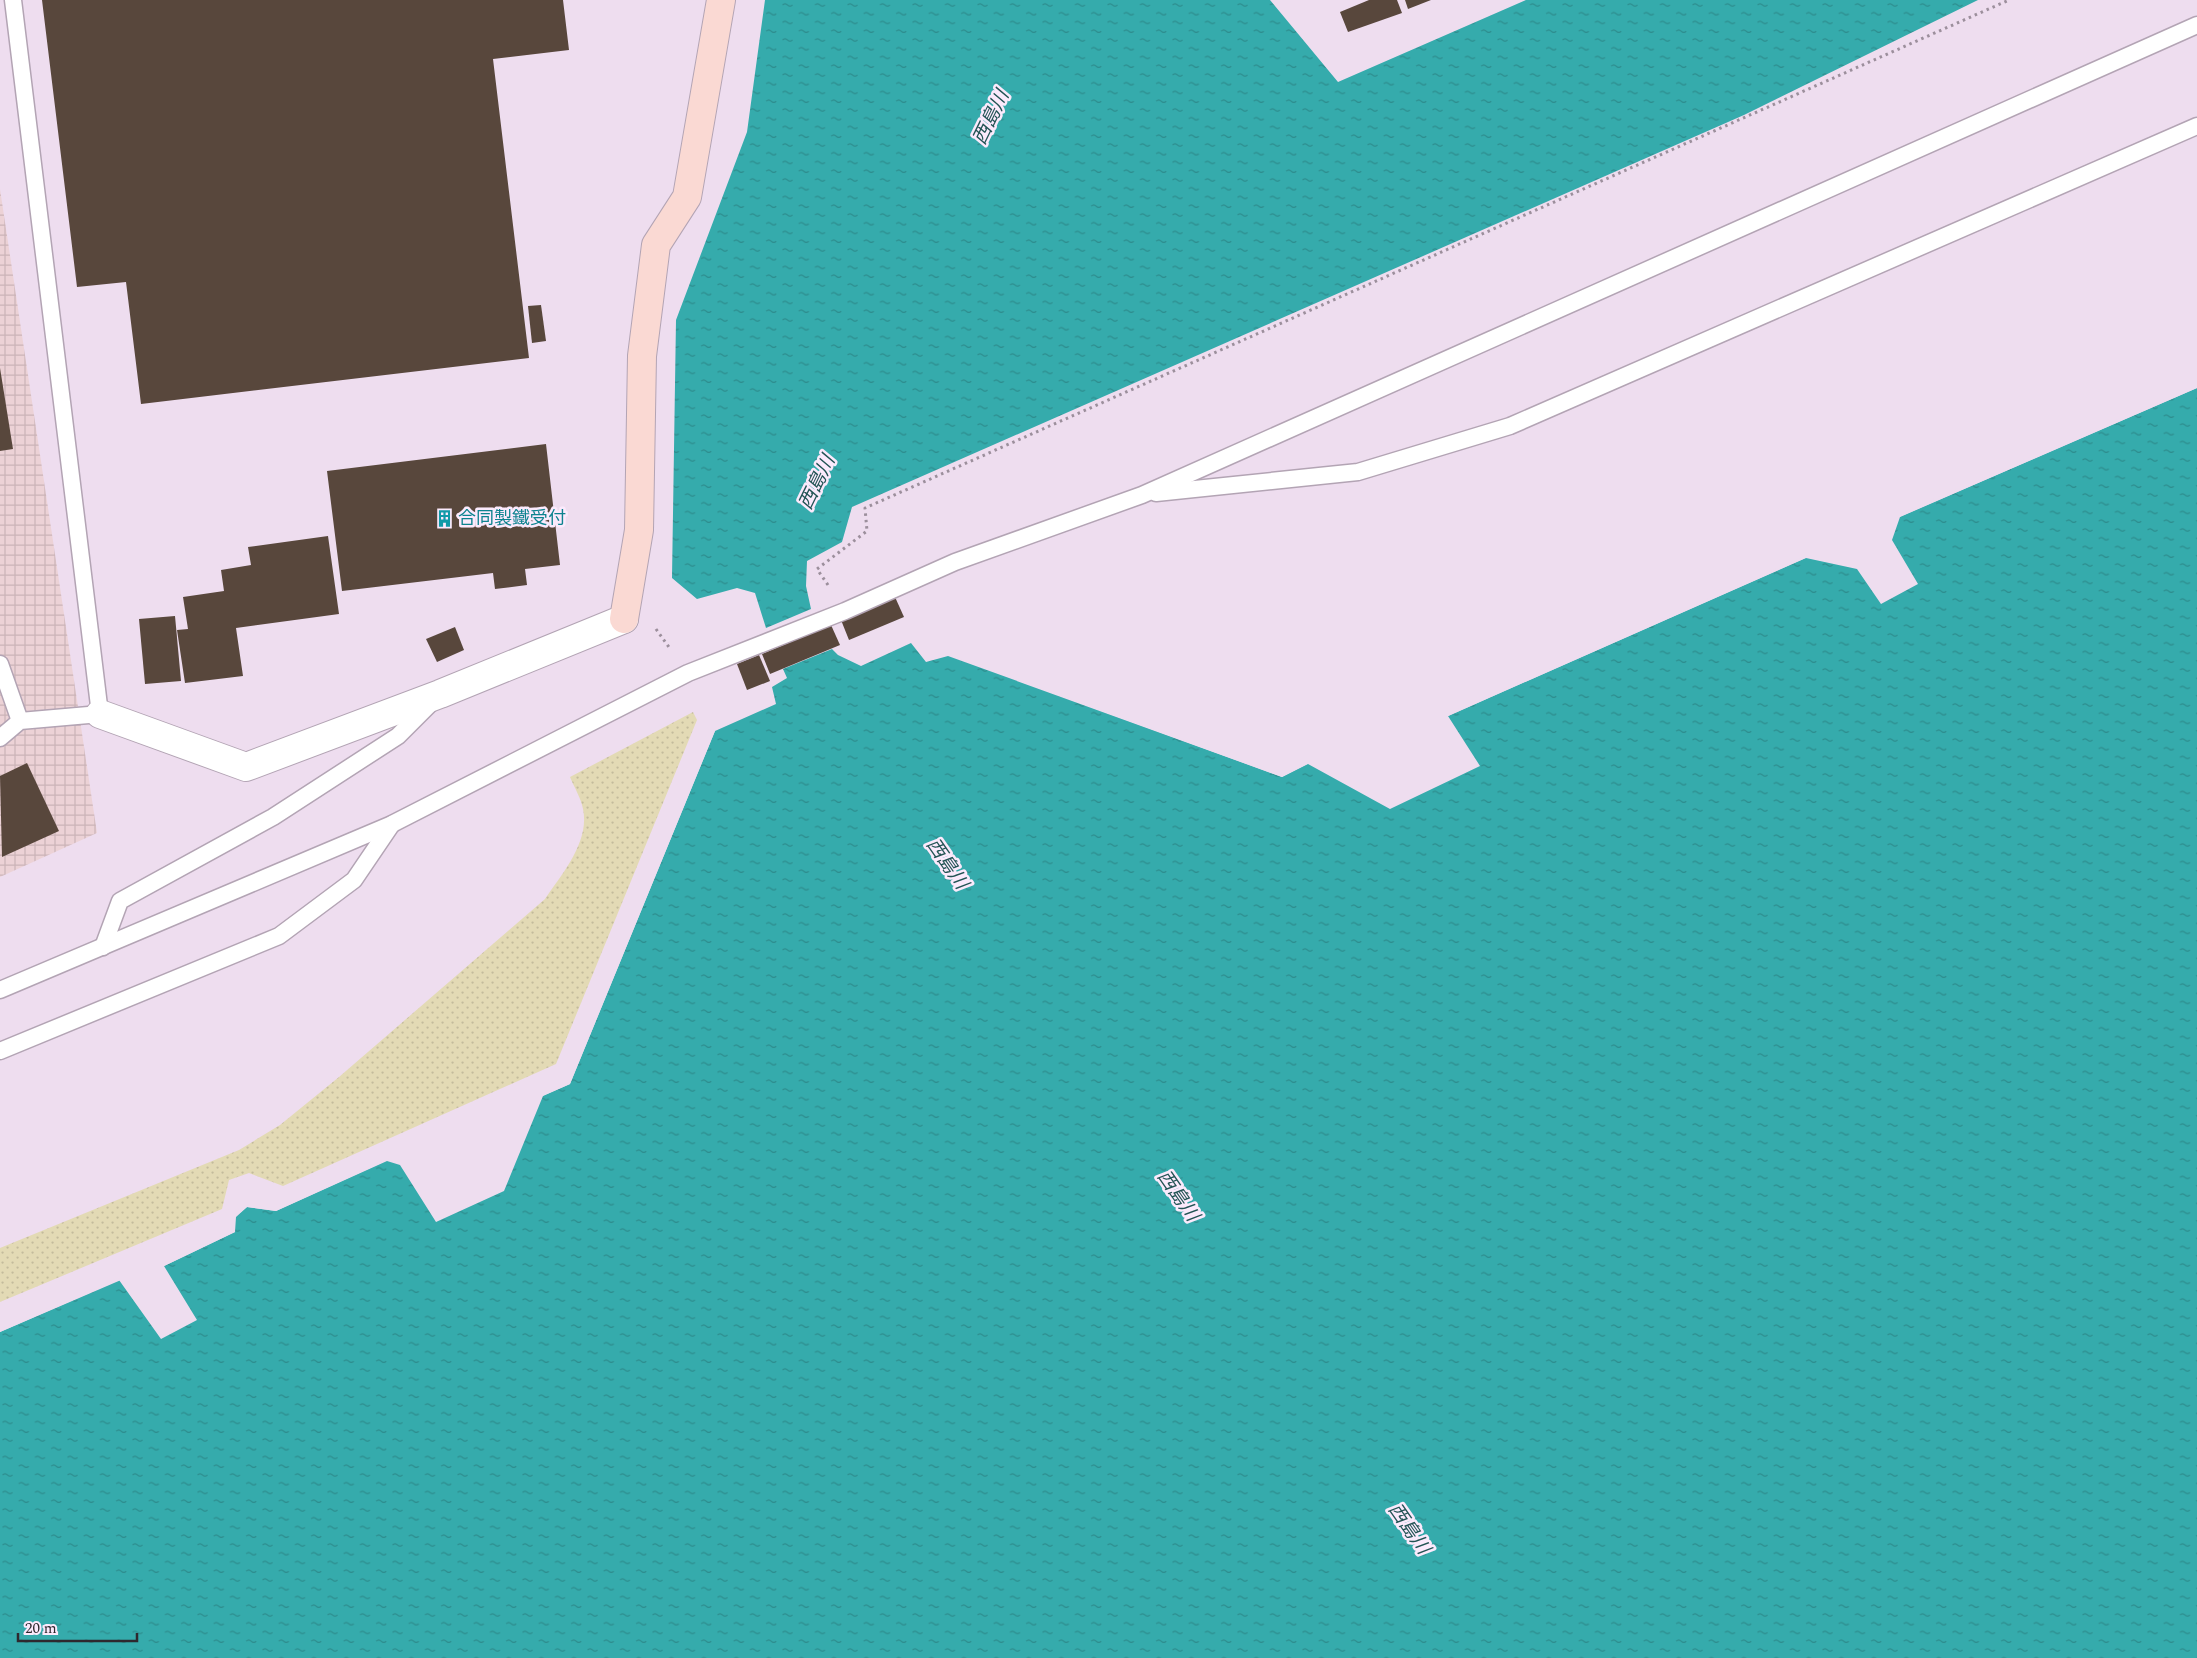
<svg xmlns="http://www.w3.org/2000/svg" width="2197" height="1658" viewBox="0 0 2197 1658" font-family="Spectral,'Noto Sans JP',serif">
<style>
.industrial{fill:url(#industrial-grid)}
.sand{fill:url(#sand-dots)}
.water{fill:url(#water-ripples)}
.pier{fill:#eeddef}
.building{fill:#58473c}
.lines{fill:none;stroke-linecap:round;stroke-linejoin:round}
.lane-casing{stroke:#b3a4b4;stroke-width:19}
.street-casing{stroke:#b3a4b4;stroke-width:30}
.secondary-casing{stroke:#b3a4b4;stroke-width:30}
.path{stroke:#9c8f9c;stroke-width:3;stroke-dasharray:2.5 4;stroke-linecap:butt}
.lane{stroke:#fff;stroke-width:16}
.street{stroke:#fff;stroke-width:28}
.secondary{stroke:#fad9d3;stroke-width:28}
.labels{text-anchor:middle;stroke-width:5;stroke-linejoin:round;paint-order:stroke}
.culture-label{font-size:18px;fill:#0d838f;stroke:#fbeafc;text-anchor:start}
.water-label{font-size:19px;font-style:italic;fill:#225354;stroke:#fbeafc}
</style>
<defs>
<pattern id="industrial-grid" width="8" height="8" patternUnits="userSpaceOnUse" patternTransform="scale(1.25)"><rect width="8" height="8" fill="#ecd2d6"/><path d="M0 4h8M4 0v8" fill="none" stroke="#cbb4b8"/></pattern>
<pattern id="sand-dots" width="8" height="8" patternUnits="userSpaceOnUse" patternTransform="scale(1.25)"><rect width="8" height="8" fill="#e3dab5"/><path d="M2 2h.1M6 6h.1" fill="none" stroke="#c3bb9c" stroke-width="1.8" stroke-linecap="round"/></pattern>
<pattern id="water-ripples" width="26" height="14" patternUnits="userSpaceOnUse" patternTransform="scale(1.25)"><rect width="26" height="14" fill="#35abac"/><path d="M2 4q2-2 4 0t4 0M15 11q2-2 4 0t4 0" fill="none" stroke="#2d8b8c"/></pattern>
</defs>
<rect width="100%" height="100%" fill="#eeddef"/>
<polygon class="industrial" points="0,189 97,833 0,877"/>
<path class="sand" d="M 693,712 L 697,720 L 556,1064 L 283,1186 L 249,1173 L 229,1180 L 222,1209 L 0,1302 L 0,1248 L 239,1150 L 280,1125 L 339,1077 L 545,899 C 562,874 590,842 583,809 C 581,798 574,787 570,777 Z"/>
<g class="water">
<polygon points="765,0 1270,0 1338,82 1526,0 1978,0 1744,115 852,507 842,542 807,561 806,586 811,609 766,628 755,593 737,588 697,599 672,578 676,320 747,132"/>
<polygon points="2197,388 2197,1658 0,1658 0,1332 119,1280 161,1339 197,1320 164,1266 235,1232 235,1217 247,1207 276,1211 387,1161 400,1165 436,1222 504,1191 543,1096 570,1084 715,731 776,704 772,687 787,678 783,669 832,649 838,655 861,666 911,643 926,662 948,656 1282,777 1308,764 1390,809 1480,766 1448,716 1806,558 1857,569 1881,604 1918,584 1892,540 1900,517"/>
</g>
<g class="pier">
<polygon points="2197,385 2197,388 1897,518 1899,514"/>
<polygon points="1805,556 1810,556 1446,717 1447,714"/>
<polygon points="946,654 1282,775 1307,761 1311,762 1282,777"/>
<polygon points="713,729 715,731 570,1084 540,1097 542,1094 568,1082"/>
<polygon points="386,1159 390,1159 276,1211 247,1207 236,1217 235,1232 162,1267 163,1264 232,1230 233,1216 246,1205 275,1209"/>
<polygon points="118,1278 121,1280 0,1332 0,1329"/>
</g>
<g class="building">
<polygon points="42,0 563,0 569,50 493,59 529,358 141,404 126,282 77,287"/>
<polygon points="1369,0 1397,0 1402,13 1348,32 1340,12"/>
<polygon points="1405,0 1431,0 1408,9"/>
<polygon points="541,305 546,341 532,343 528,306"/>
<polygon points="0,368 13,449 0,451"/>
<polygon points="546,444 560,565 525,569 527,585 495,589 493,573 342,591 327,471"/>
<polygon points="328,536 339,614 236,628 243,676 185,683 177,630 188,629 183,597 224,591 221,570 251,565 248,547"/>
<polygon points="895,597 904,617 849,640 841,620"/>
<polygon points="175,616 181,681 145,684 139,619"/>
<polygon points="831,625 840,645 770,674 762,654"/>
<polygon points="455,627 464,650 437,662 426,639"/>
<polygon points="759,655 770,681 747,690 737,664"/>
<polygon points="27,763 59,831 2,857 0,776"/>
</g>
<g class="lines">
<defs>
<g id="lane">
<polyline points="1156,493 1358,472 1510,426 2197,126"/>
<polyline points="0,664 20,721"/>
<polyline points="0,738 20,721 100,714 13,0"/>
<polyline points="103,947 120,901 273,817 398,736 431,703"/>
<polyline points="0,990 392,824 688,673 845,611 955,562 1142,495 2197,25"/>
<polyline points="0,1051 279,936 354,880 392,824"/>
</g>
<polyline id="street" points="100,714 246,767 440,694 624,619"/>
<polyline id="secondary" points="624,619 639,530 642,356 656,245 687,197 721,0"/>
</defs>
<use href="#lane" class="lane-casing"/>
<use href="#street" class="street-casing"/>
<use href="#secondary" class="secondary-casing"/>
<g class="path">
<polyline points="828,585 817,569 867,531 865,508 2009,0"/>
<polyline points="656,629 671,650"/>
</g>
<use href="#lane" class="lane"/>
<use href="#street" class="street"/>
<use href="#secondary" class="secondary"/>
</g>
<defs>
<symbol id="building-bare" viewBox="-9 -9 18 18"><path d="M-4-6H4V6H1V3H-1V6H-4ZM-2.5-4.3h1.7v1.8h-1.7ZM.8-4.3h1.7v1.8H.8ZM-2.5-1h1.7V.8h-1.7ZM.8-1h1.7V.8H.8Z" fill="#0f9aa8" stroke="#fbeafc" stroke-width="2.5" paint-order="stroke"/></symbol>
</defs>
<g fill-rule="evenodd">
<use href="#building-bare" x="432" y="506" width="25" height="25"/>
</g>
<g class="labels">
<g class="culture-label">
<text x="458" y="524">合同製鐵受付</text>
</g>
<g class="water-label">
<text transform="translate(990 117) rotate(-64)" y="7">西島川</text>
<text transform="translate(816 482) rotate(-64)" y="7">西島川</text>
<text transform="translate(948 863) rotate(55)" y="7">西島川</text>
<text transform="translate(1179 1195) rotate(55)" y="7">西島川</text>
<text transform="translate(1410 1528) rotate(55)" y="7">西島川</text>
</g>
</g>
<path d="M18 1633v8h119v-8" fill="none" stroke="#2e282e" stroke-width="2.5"/>
<text x="25" y="1633" font-size="15" fill="#2e282e" stroke="#fbeafc" stroke-width="4" paint-order="stroke">20 m</text>
</svg>
